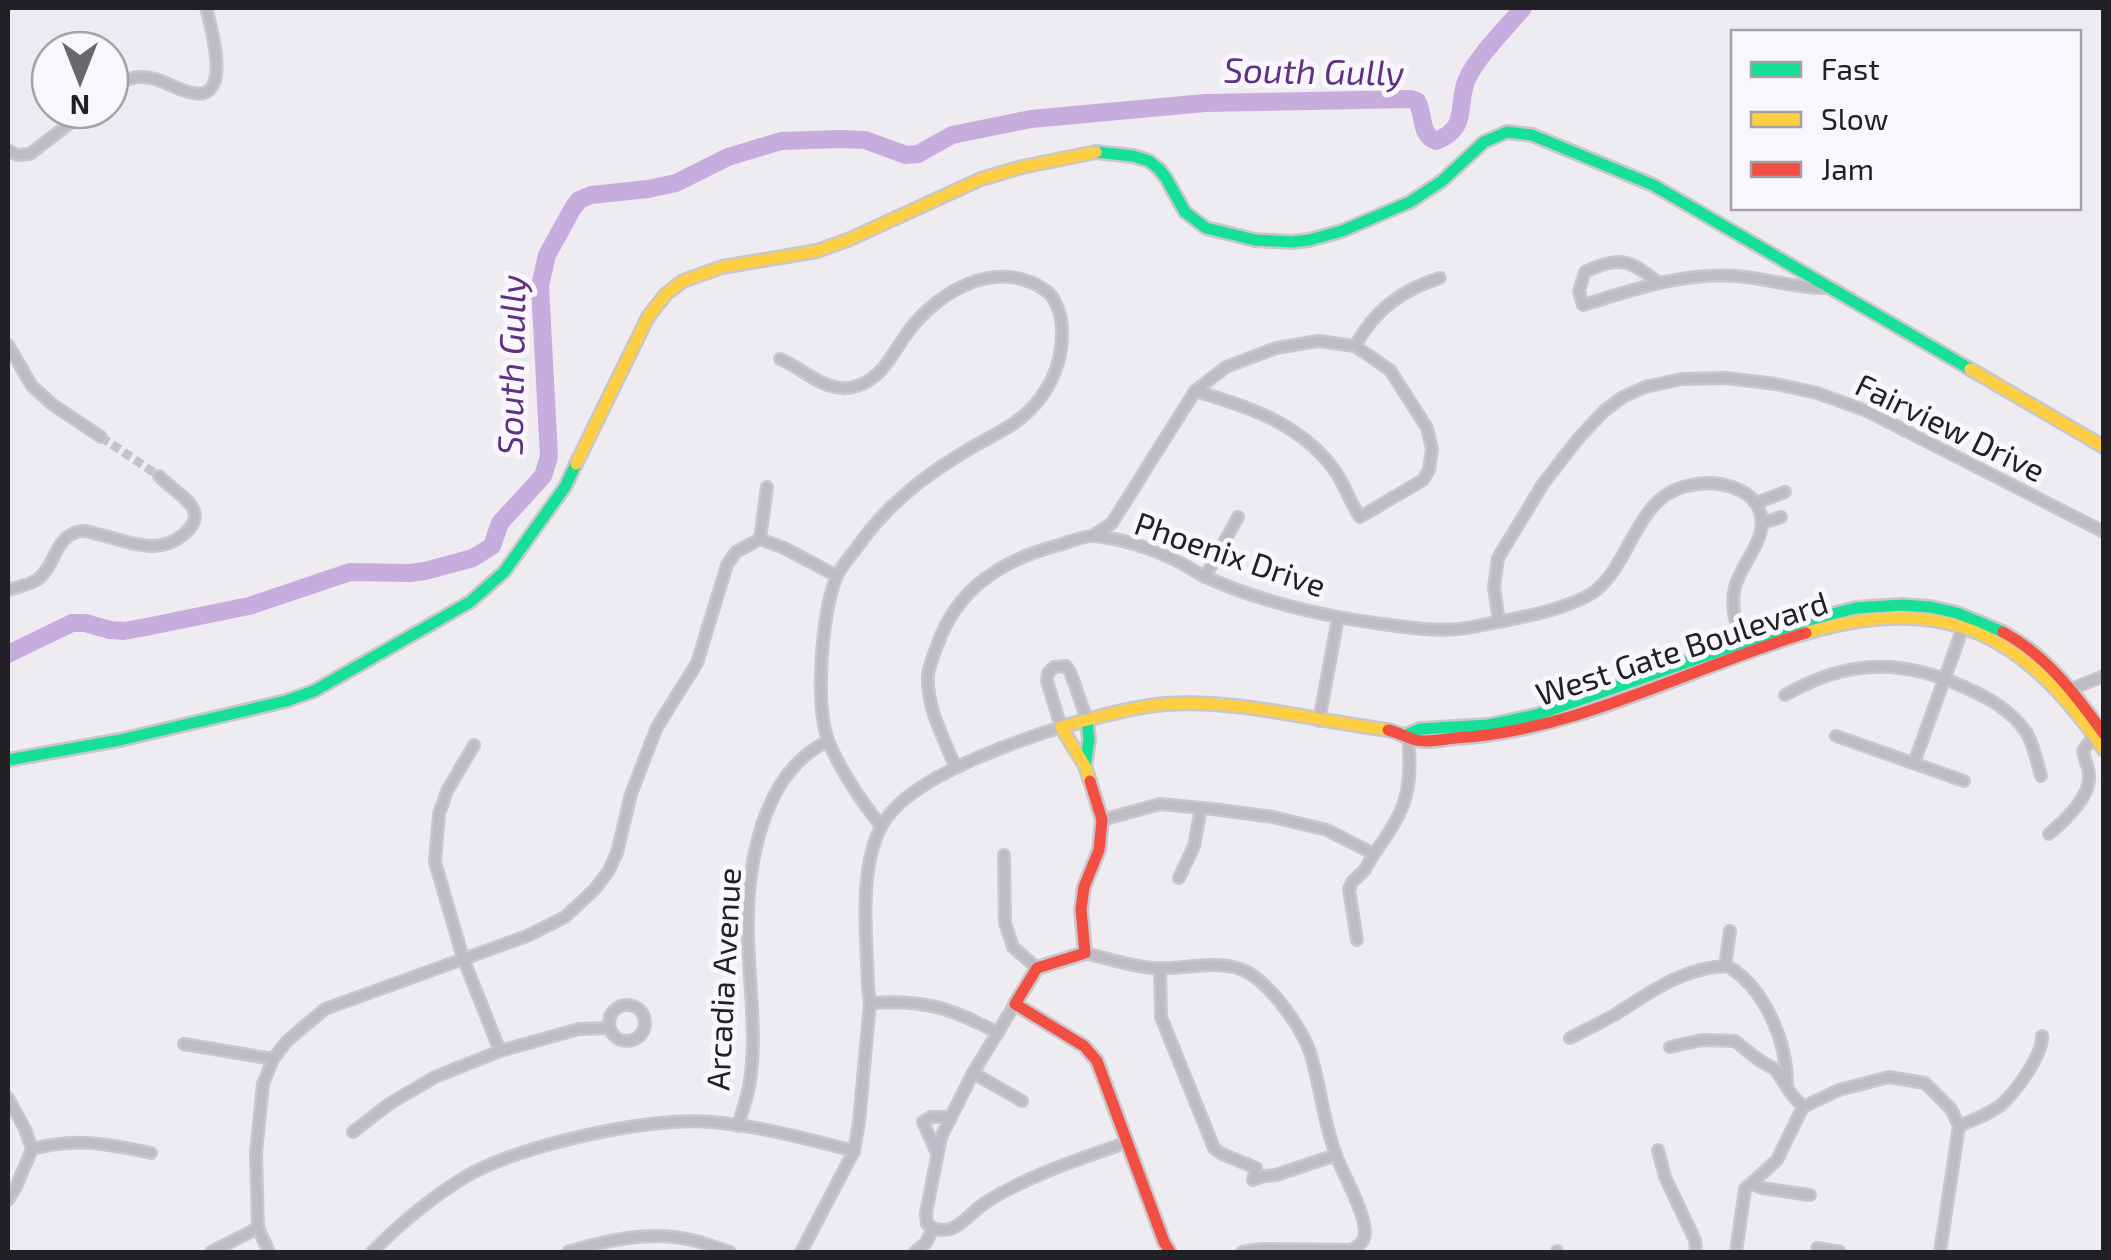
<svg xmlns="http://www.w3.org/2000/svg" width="2111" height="1260" viewBox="0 0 2111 1260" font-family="'Exo 2',sans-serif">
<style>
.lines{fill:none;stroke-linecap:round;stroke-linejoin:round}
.river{stroke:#c7adde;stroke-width:18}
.street-tunnel{stroke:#c5c2c8;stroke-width:9;stroke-dasharray:9 4.5;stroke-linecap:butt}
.street-casing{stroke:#c9c7cb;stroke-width:14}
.fast-casing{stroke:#c9c7cb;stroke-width:16}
.slow-casing{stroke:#c9c7cb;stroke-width:16}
.jam-casing{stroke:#c9c7cb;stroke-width:16}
.street{stroke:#bfbbc4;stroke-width:9}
.fast{stroke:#16e098;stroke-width:11}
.slow{stroke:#ffcf43;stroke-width:11}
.jam{stroke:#f24e42;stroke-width:11}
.labels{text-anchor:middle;stroke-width:10;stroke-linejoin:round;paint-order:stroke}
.street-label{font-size:32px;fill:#222024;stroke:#faf6fd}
.water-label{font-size:35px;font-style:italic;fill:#5f3281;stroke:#faf6fd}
</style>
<rect width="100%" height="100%" fill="#eeebf1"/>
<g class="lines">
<path class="river" d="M 8,654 L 72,623 L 85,623 L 110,630 L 124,631 L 146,627 L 249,606 L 350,572 L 410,573 L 425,571 L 473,558 L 492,546 L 500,523 L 543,476 L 549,457 L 540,286 L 547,255 L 573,208 L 579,200 L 591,195 L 648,189 L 676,183 L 728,157 L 781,141 L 840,139 L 865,140 L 906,155 L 918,154 L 952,135 L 1031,119 L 1205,103 L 1411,99 L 1417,101 C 1425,116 1419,134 1436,141 C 1470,128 1456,104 1467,79 C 1477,57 1507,27 1523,8"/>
<polyline class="street-tunnel" points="101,437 159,476"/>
<defs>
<g id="street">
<path d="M 110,87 C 119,83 130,77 140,77 C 159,76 175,90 193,93 C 233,101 211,27 206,8"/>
<polyline points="8,150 17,155 30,154 87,110"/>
<path d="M 1658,283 C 1631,259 1618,256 1585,272 L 1579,291 L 1583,305 C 1633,290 1683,272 1736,276 C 1767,278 1797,289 1829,288"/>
<polyline points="8,345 32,386 53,405 101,437"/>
<path d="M 1355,346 C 1375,310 1401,290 1440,278"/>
<path d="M 780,359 C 804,369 828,396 857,386 C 883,378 893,352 908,332 C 938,291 997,257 1045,290 C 1056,297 1062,317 1062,330 C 1063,376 1038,412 998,433 C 943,462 894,495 858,546 C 851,556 840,567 836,578 C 822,615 814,705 829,743 C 842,773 861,801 881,826"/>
<polyline points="1756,503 1785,492"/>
<polyline points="1763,523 1781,517"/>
<path d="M 1092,536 L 1112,523 L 1195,391 C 1247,406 1299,423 1333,468 C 1344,482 1349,501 1360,517 L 1423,480 L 1429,470 L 1432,449 L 1427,428 L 1390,370 L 1355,346 L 1318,341 L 1276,348 L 1226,367 L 1195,391"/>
<polyline points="760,539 767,487"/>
<polyline points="1205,577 1238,517"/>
<path d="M 8,590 C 17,587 28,585 37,580 C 54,568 55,540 74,533 C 82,529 89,532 97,534 C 127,541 158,557 184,534 C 214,509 174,493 159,476"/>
<polyline points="1499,622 1494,587 1498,558 1543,484 1577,440 1604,411 1623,397 1645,387 1682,379 1726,378 1776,384 1817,393 1867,411 2104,532"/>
<polyline points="2069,690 2104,676"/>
<path d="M 1785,695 C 1846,660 1900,658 1964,687 C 1987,697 2011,710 2026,732 C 2034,744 2037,763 2041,776"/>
<polyline points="1319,721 1338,618"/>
<polyline points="1836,736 1964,781"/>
<polyline points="474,745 447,791 439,814 435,862 463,958 500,1051"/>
<polyline points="1914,763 1965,622"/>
<path d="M 956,768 C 944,739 926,707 928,675 C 929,665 934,655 937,646 C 957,588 1002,560 1059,545 C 1070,542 1084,535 1095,536 C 1122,539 1151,548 1175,560 C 1186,565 1196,573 1208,578 C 1264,603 1322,616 1382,624 C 1413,628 1442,633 1473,627 C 1506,620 1568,611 1595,591 C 1632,562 1636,497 1687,486 C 1702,482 1717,482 1732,487 C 1741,490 1751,496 1756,504 C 1775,533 1742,560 1735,587 C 1730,607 1736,627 1744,646"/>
<path d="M 1102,820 L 1160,804 L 1213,809 L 1273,817 L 1327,830 L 1374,854 C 1407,808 1413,791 1408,734"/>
<path d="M 2049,834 C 2064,821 2091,797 2089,775 C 2089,766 2084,760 2083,751 L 2094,735"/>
<polyline points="1004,855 1005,923 1013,947 1037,968"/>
<polyline points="1179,878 1194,846 1201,808"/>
<polyline points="1357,940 1349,889 1353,881 1364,871 1374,854"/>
<path d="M 1085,953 C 1107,958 1129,966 1152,968 C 1181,970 1216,959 1243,970 C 1270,982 1305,1031 1312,1059 C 1321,1091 1324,1124 1336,1155 C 1343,1175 1366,1213 1365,1234 C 1364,1243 1358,1247 1351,1250 L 1261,1249 L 1242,1252"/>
<polyline points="1725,966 1730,931"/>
<polyline points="1160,968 1161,1017 1214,1148 1222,1154 1256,1168 1253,1180 1264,1176 1276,1175 1336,1155"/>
<path d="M 870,1003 C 924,999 951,1008 998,1033"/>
<circle cx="627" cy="1023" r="18"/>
<path d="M 1570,1038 C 1586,1029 1604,1022 1619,1012 C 1654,990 1685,967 1728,966 C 1766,990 1787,1042 1787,1085"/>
<polyline points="184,1044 273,1059"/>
<polyline points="1670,1047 1702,1040 1735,1041 1760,1061 1775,1069 1792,1095 1803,1107"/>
<polyline points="973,1073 1022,1101"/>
<polyline points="8,1098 25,1129 32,1149 16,1187 8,1200"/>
<path d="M 738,1126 C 742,1111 748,1096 750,1081 C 757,1033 749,984 748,936 C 746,868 761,773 828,741"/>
<path d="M 1959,1126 C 1972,1120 1991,1114 2002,1104 C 2016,1091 2043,1055 2042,1036"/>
<polyline points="353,1132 389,1104 435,1077 500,1051 579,1029 609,1028"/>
<path d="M 32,1149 C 74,1137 109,1144 151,1153"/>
<polyline points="1658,1150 1665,1177 1695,1240 1696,1252"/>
<polyline points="937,1153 923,1122 931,1117 951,1117"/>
<polyline points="1752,1184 1762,1188 1810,1195"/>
<polyline points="933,1228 927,1224 926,1213 941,1137 973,1073 1015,1004"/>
<path d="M 933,1228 C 956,1237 968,1214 985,1203 C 1026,1176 1082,1158 1128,1142"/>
<polyline points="1817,1248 1840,1252"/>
<polyline points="211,1252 258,1228"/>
<polyline points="269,1252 258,1228 256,1153 263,1084 273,1059 287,1041 325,1009 527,936 565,917 594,890 608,872 617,853 631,794 657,727 697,663 727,565 736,552 760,539 784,548 837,576"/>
<path d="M 372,1252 C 400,1224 433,1196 467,1176 C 520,1145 651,1116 712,1122 C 760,1126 807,1139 854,1151"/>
<path d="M 568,1252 C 607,1240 651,1230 692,1240 C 705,1243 717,1248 730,1252"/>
<path d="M 801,1252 L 854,1151 L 859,1122 L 870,1003 L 868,988 C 867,939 858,871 881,827 C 905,779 1011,743 1061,727 L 1047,681 L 1048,673 L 1054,667 L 1066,666 L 1071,674 L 1087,720"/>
<polyline points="915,1252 926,1243 933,1228"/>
<polyline points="1557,1252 1557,1251"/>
<polyline points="1736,1252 1745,1189 1777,1160 1803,1107 1839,1090 1889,1077 1925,1083 1951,1109 1959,1126"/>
<polyline points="1940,1252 1959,1126"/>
</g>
<g id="fast">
<polyline points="1096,152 1133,156 1149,161 1159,169 1166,178 1185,212 1206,228 1255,240 1292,242 1309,240 1342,231 1410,202 1442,181 1484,142 1507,132 1532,135 1653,185 1970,369"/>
<polyline points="1408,734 1420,729 1489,725 1536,715 1805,621 1856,608 1902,605 1930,607 1957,613 2003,632"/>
<polyline points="8,760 120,740 286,701 314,691 470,602 504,572 565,487 576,464"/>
<polyline points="1085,766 1089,740 1087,720"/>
</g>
<g id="slow">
<polyline points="1970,369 2104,447"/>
<polyline points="576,464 648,317 666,294 683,281 722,267 817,251 850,239 981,179 1022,167 1096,152"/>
<path d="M 1806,633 C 1946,592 2024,634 2104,750"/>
<path d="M 1090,781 L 1085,766 L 1061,727 C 1095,718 1130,707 1166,704 C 1240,699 1315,721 1388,730"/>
</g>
<g id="jam">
<path d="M 2003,632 C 2047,656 2075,694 2104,734"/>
<path d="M 1388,730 C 1398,732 1407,738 1416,740 C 1427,743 1444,739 1455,738 C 1578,731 1689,668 1806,633"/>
<polyline points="1090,781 1102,820 1099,850 1084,887 1081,909 1085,953 1037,968 1015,1004 1084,1046 1097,1061 1164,1242 1170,1252"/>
</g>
</defs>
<use href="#street" class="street-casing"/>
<use href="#fast" class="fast-casing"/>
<use href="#slow" class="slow-casing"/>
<use href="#jam" class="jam-casing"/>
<use href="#street" class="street"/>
<use href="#fast" class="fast"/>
<use href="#slow" class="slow"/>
<use href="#jam" class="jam"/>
</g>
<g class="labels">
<g class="street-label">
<text transform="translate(1950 428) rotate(26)" y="11">Fairview Drive</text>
<text transform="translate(1230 555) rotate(19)" y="11">Phoenix Drive</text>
<text transform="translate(1682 649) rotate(-18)" y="11">West Gate Boulevard</text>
<text transform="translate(724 979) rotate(-87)" y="11">Arcadia Avenue</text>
</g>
<g class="water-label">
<text transform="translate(1314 72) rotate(1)" y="12">South Gully</text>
<text transform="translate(512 365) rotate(-89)" y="12">South Gully</text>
</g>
</g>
<rect width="2111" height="1260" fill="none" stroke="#222024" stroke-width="20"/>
<rect x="1731" y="30" width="350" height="180" fill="#faf6fd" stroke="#a4a0a6" stroke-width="2.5"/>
<rect x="1751" y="62" width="50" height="15" fill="#16e098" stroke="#a4a0a6" stroke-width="2.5"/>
<text x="1821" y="80" font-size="30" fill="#222024">Fast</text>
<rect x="1751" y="112" width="50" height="15" fill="#ffcf43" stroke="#a4a0a6" stroke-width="2.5"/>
<text x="1821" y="130" font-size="30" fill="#222024">Slow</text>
<rect x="1751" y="162" width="50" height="15" fill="#f24e42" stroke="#a4a0a6" stroke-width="2.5"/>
<text x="1821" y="180" font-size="30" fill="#222024">Jam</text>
<g transform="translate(80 80) rotate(180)"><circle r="48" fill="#faf6fd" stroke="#a4a0a6" stroke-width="2.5"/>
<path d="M0-8L18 38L0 25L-18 38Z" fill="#69676c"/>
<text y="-15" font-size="28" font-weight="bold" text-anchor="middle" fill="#222024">N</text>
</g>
</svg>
